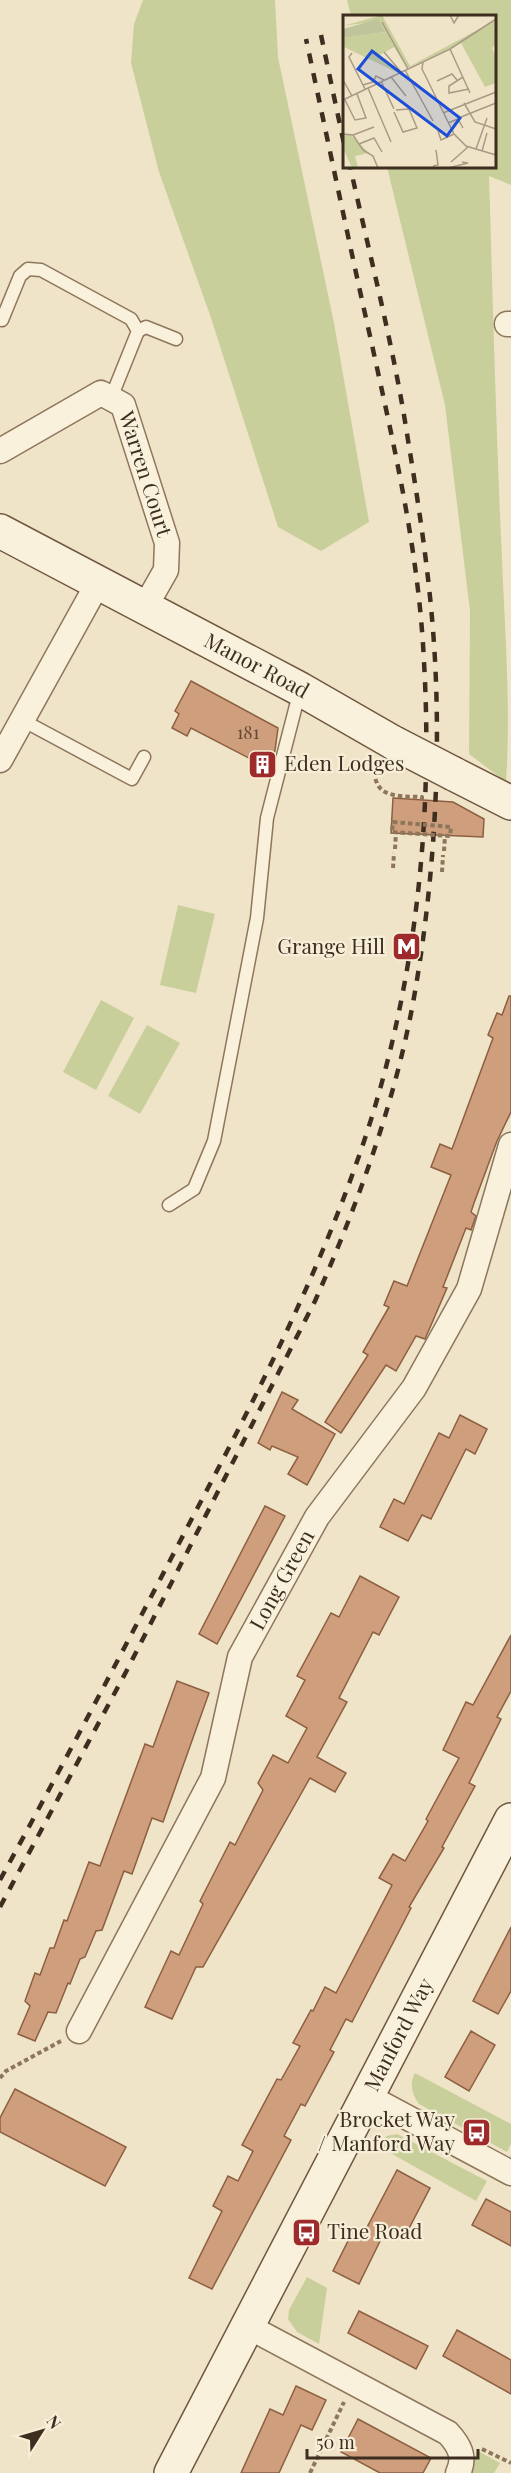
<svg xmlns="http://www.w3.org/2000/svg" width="511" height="2473" viewBox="0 0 511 2473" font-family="'Playfair Display',serif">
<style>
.green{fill:#c9cf9b}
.building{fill:#cf9f7d;stroke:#8d5f41;stroke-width:1.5}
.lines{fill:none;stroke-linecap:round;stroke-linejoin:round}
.lane-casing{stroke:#8d765c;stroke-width:15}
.street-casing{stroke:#8d765c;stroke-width:27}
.secondary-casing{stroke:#6f573f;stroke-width:36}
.path{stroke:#8d765c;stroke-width:4;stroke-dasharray:4.5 3;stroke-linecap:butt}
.lane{stroke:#faf1dc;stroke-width:12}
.street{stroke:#faf1dc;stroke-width:24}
.secondary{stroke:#faf1dc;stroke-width:33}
.rail{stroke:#3d2e20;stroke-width:4.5;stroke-dasharray:10 10;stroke-linecap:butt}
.secondary-bridge-casing{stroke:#6f573f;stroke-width:36;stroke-linecap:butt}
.path-bridge{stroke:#8d765c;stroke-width:4;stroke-dasharray:4.5 3;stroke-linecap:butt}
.secondary-bridge{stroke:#faf1dc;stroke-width:33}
.labels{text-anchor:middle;stroke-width:4.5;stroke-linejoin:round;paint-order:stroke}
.number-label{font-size:18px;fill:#624a37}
.street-label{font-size:21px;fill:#3d2e20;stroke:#f7eed8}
.poi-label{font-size:21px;fill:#3d2e20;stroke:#f7eed8;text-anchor:start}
.inset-road{fill:none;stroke:#a89b85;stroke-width:1.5}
.view{fill:#1d4ed8;fill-opacity:0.15;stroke:#1d4ed8;stroke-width:3}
.inset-edge{fill:none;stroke:#3d2e20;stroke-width:3}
</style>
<rect width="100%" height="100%" fill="#f0e4c8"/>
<g class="green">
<polygon points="143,0 275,0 278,57 334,323 369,522 321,551 278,527 210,315 159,172 131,63 134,24"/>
<path d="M 347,0 L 511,0 L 511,185 L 489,176 C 493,304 496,431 502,559 C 505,634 511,707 506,782 L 469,754 L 470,611 L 445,405 L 387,167 L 494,166 L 494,16 L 351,16 Z"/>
<polygon points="178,905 215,914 196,993 160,985"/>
<polygon points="101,1000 134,1018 96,1090 63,1072"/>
<polygon points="147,1025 180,1043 140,1114 108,1096"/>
<path d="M 415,2073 L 511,2124 L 511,2144 L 507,2152 L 419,2104 C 412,2094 409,2084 415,2073 Z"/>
<polygon points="397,2134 487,2181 476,2201 376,2145 387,2136"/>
<polygon points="307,2277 327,2288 319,2344 297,2332 288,2319 289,2310"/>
<polygon points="478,2451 500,2463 494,2473 467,2473"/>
</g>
<g class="building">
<polygon points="191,681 278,728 275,750 270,769 191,728 187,736 172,728 179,714 175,711"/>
<polygon points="393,798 453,802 484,819 483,837 391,833"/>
<polygon points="509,996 511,996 511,1112 497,1141 474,1203 471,1212 476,1216 471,1230 466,1228 443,1287 447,1288 425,1339 416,1336 396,1371 386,1365 341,1433 325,1422 368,1355 363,1352 389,1307 384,1305 394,1281 407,1286 451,1175 431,1167 440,1144 452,1149 493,1038 488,1035 497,1013 502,1015"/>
<polygon points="282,1392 298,1400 292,1409 335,1434 307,1485 288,1474 298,1457 272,1446 270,1450 258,1443"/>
<polygon points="460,1415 487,1429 475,1454 466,1449 431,1519 422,1515 408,1541 380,1527 394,1499 404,1504 439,1433 449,1438"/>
<polygon points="265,1506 285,1516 217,1644 199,1634"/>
<polygon points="360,1576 399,1597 379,1635 373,1632 339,1698 347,1702 317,1757 346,1773 335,1792 310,1778 203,1967 196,1967 172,2019 145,2007 171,1951 179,1955 203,1904 200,1901 230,1842 235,1845 263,1790 258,1783 273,1755 288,1763 307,1728 286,1716 305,1680 297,1676 331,1613 339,1617"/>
<polygon points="511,1635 511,1691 497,1717 501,1719 469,1783 475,1786 442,1847 444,1848 409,1907 411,1908 352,2022 346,2019 330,2050 334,2052 305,2106 301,2104 284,2136 291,2140 212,2289 189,2278 222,2211 213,2206 228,2176 238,2181 253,2151 242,2145 277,2079 281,2080 300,2046 293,2043 311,2010 313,2011 325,1987 336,1993 392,1885 379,1878 393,1854 405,1861 428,1821 426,1819 459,1758 443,1750 466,1702 473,1705"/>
<polygon points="177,1681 209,1693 163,1822 152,1818 132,1874 124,1871 102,1930 96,1931 85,1957 80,1959 70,1984 68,1983 56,2013 48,2012 35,2041 18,2034 30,2006 25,2001 35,1973 40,1975 50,1948 54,1948 64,1920 67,1921 89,1862 100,1866 145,1744 153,1747"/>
<polygon points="511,1927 511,1991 498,2014 473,2001"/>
<polygon points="471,2031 495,2045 469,2091 445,2077"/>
<polygon points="15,2089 126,2147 105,2186 0,2132 0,2118"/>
<polygon points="397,2170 430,2188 405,2236 387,2227 359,2284 333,2271 354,2229 364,2233"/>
<polygon points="486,2199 511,2212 511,2246 472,2225"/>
<polygon points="359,2311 428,2346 416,2369 348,2333"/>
<polygon points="457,2330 511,2360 511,2394 443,2356"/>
<polygon points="296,2386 326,2400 312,2430 301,2425 279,2473 241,2473 270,2409 283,2415"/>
<polygon points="358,2419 431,2458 423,2473 380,2473 341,2452"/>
</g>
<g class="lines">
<defs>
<g id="lane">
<polyline points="2,320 20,276 28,269 41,270 131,319 138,331 111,398"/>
<polyline points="138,331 146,327 176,339"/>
<polyline points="22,720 132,779 144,757"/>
<polyline points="169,1205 194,1189 214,1141 257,918 267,818 300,690"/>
</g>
<g id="street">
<polyline points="507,324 511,324"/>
<path id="s1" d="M 0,451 L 101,393 L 123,405 L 167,543 L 166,570 L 145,607"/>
<polyline points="0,760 98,583"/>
<path id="s2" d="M 79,2031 L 213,1778 L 240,1657 L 317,1517 L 414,1388 L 469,1289 L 511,1145"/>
<polyline points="369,2097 511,2173"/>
<path d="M 249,2327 L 448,2433 C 459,2445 466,2457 458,2473"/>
</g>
<g id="secondary">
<path id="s3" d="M 0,531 L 300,689 L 394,743"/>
<polyline points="454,774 511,803"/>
<path id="s4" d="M 171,2473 L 511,1820"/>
</g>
</defs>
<use href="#lane" class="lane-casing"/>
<use href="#street" class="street-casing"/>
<use href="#secondary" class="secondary-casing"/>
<g class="path">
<path d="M 374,764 C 375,770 374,778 377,783 C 383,799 409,796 422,797 L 422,801"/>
<polyline points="395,849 396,832"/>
<polyline points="444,851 445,835"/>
<polyline points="393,868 394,853"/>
<polyline points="442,872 443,855"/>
<polyline points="0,2078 6,2071 61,2041"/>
<polyline points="482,2449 511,2463"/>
<polyline points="310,2473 344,2402"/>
</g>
<use href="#lane" class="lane"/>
<use href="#street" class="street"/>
<use href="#secondary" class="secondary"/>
<g class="rail">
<polyline points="321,35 344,144"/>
<path d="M 0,1880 C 64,1763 126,1645 188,1526 C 256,1397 324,1266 369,1126 C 416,978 433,817 424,662 C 419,554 395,450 372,345 C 349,243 328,141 306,39"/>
<path d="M 0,1907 L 127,1670 L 315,1301 C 357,1206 394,1105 413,1003 C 433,892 441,772 435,660 C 431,586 420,513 408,440 C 394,348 370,257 350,166"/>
</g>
<defs>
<polyline id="secondary-bridge" points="394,743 454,774"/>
</defs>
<use href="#secondary-bridge" class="secondary-bridge-casing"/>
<polygon class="path-bridge" points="393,822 451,827 450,836 392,832"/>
<use href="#secondary-bridge" class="secondary-bridge"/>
</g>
<defs>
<symbol id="building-square" viewBox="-11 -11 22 22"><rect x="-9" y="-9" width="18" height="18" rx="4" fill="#9e2a2b" stroke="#f7eed8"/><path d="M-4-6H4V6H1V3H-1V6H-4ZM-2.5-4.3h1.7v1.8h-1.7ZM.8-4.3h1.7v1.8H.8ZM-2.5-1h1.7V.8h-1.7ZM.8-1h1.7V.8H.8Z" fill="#fff"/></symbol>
<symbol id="metro-square" viewBox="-11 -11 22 22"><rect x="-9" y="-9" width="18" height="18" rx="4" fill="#9e2a2b" stroke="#f7eed8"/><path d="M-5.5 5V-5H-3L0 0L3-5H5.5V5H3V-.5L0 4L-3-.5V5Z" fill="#fff"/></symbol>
<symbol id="bus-square" viewBox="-11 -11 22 22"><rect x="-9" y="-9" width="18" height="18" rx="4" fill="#9e2a2b" stroke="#f7eed8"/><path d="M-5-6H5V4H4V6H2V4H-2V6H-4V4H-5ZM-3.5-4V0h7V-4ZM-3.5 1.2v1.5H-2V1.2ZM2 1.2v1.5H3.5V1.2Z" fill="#fff"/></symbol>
</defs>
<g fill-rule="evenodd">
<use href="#building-square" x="246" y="748" width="33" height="33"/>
<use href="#metro-square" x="390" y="930" width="33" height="33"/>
<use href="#bus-square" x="460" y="2116" width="33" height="33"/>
<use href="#bus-square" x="290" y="2216" width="33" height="33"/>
</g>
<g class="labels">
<g class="number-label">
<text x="248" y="739">181</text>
</g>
<g class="street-label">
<text dy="7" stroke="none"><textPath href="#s1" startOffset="214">Warren Court</textPath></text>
<text dy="7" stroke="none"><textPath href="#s3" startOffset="290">Manor Road</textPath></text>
<text dy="7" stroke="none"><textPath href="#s2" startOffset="498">Long Green</textPath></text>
<text dy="7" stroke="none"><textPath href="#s4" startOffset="494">Manford Way</textPath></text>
</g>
<g class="poi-label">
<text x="284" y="771">Eden Lodges</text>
<text x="385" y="954" text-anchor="end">Grange Hill</text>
<text x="455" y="2127" text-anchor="end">Brocket Way<tspan x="455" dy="24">/ Manford Way</tspan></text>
<text x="327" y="2239">Tine Road</text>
</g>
</g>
<g transform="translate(343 15)">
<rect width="153" height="153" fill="#f0e4c8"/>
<path d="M 39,0 L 67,51 L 153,5 L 153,29 L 149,33 L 153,42 L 153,68 L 142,72 L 118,28 L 64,53 L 51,32 L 35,41 L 55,58 L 1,32 L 0,23 L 42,17 L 29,7 L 0,11 ZM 0,119 L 8,120 L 26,138 L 12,141 L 15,152 L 19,153 L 9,153 L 0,133 Z" fill="#c9cf9b"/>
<path d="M 35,4 L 42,17 L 0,23 L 0,14 Z" fill="#bfc49a"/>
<path class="inset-road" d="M 107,0 L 111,8 L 116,0M 39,7 L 65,54M 107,34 L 127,78M 41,37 L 58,57M 9,38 L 6,42 L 22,74M 80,47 L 79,54 L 111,119 L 123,131 L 153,140M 62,55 L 90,106M 48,62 L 63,81M 120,62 L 106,71 L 106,78 L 126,74M 0,65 L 9,81M 38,66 L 51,94M 94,66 L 109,59 L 114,65M 20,70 L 30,67 L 33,61 L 41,65M 25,73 L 48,127M 0,85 L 107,34 L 153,4M 2,85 L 12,105 L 23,103 L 14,79M 121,88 L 132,107 L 153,114M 51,97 L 60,117 L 74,113 L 66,94 L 53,95M 100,98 L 153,77M 118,102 L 153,88M 105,108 L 115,104 L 120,113M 95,116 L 98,125 L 111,119M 0,119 L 10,120 L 20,135 L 30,141 L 35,153M 10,120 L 31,112M 16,129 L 31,123 L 39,137M 133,134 L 144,103M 139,136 L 144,118M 108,147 L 125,132M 90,151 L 95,150 L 93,135M 105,153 L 125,148 L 119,147"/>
<path class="view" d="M 29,36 L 117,103 L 104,121 L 15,54 Z"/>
<rect width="153" height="153" class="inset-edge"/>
</g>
<g transform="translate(42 2431) rotate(53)" stroke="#f7eed8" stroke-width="4.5" paint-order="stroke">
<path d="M0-4.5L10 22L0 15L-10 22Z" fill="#3d2e20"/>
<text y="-9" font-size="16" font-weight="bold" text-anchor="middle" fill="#3d2e20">N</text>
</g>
<path d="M307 2449v9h171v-9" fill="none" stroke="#3d2e20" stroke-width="3"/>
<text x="316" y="2449" font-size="18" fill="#3d2e20" stroke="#f7eed8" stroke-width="4.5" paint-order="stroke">50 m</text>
</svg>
